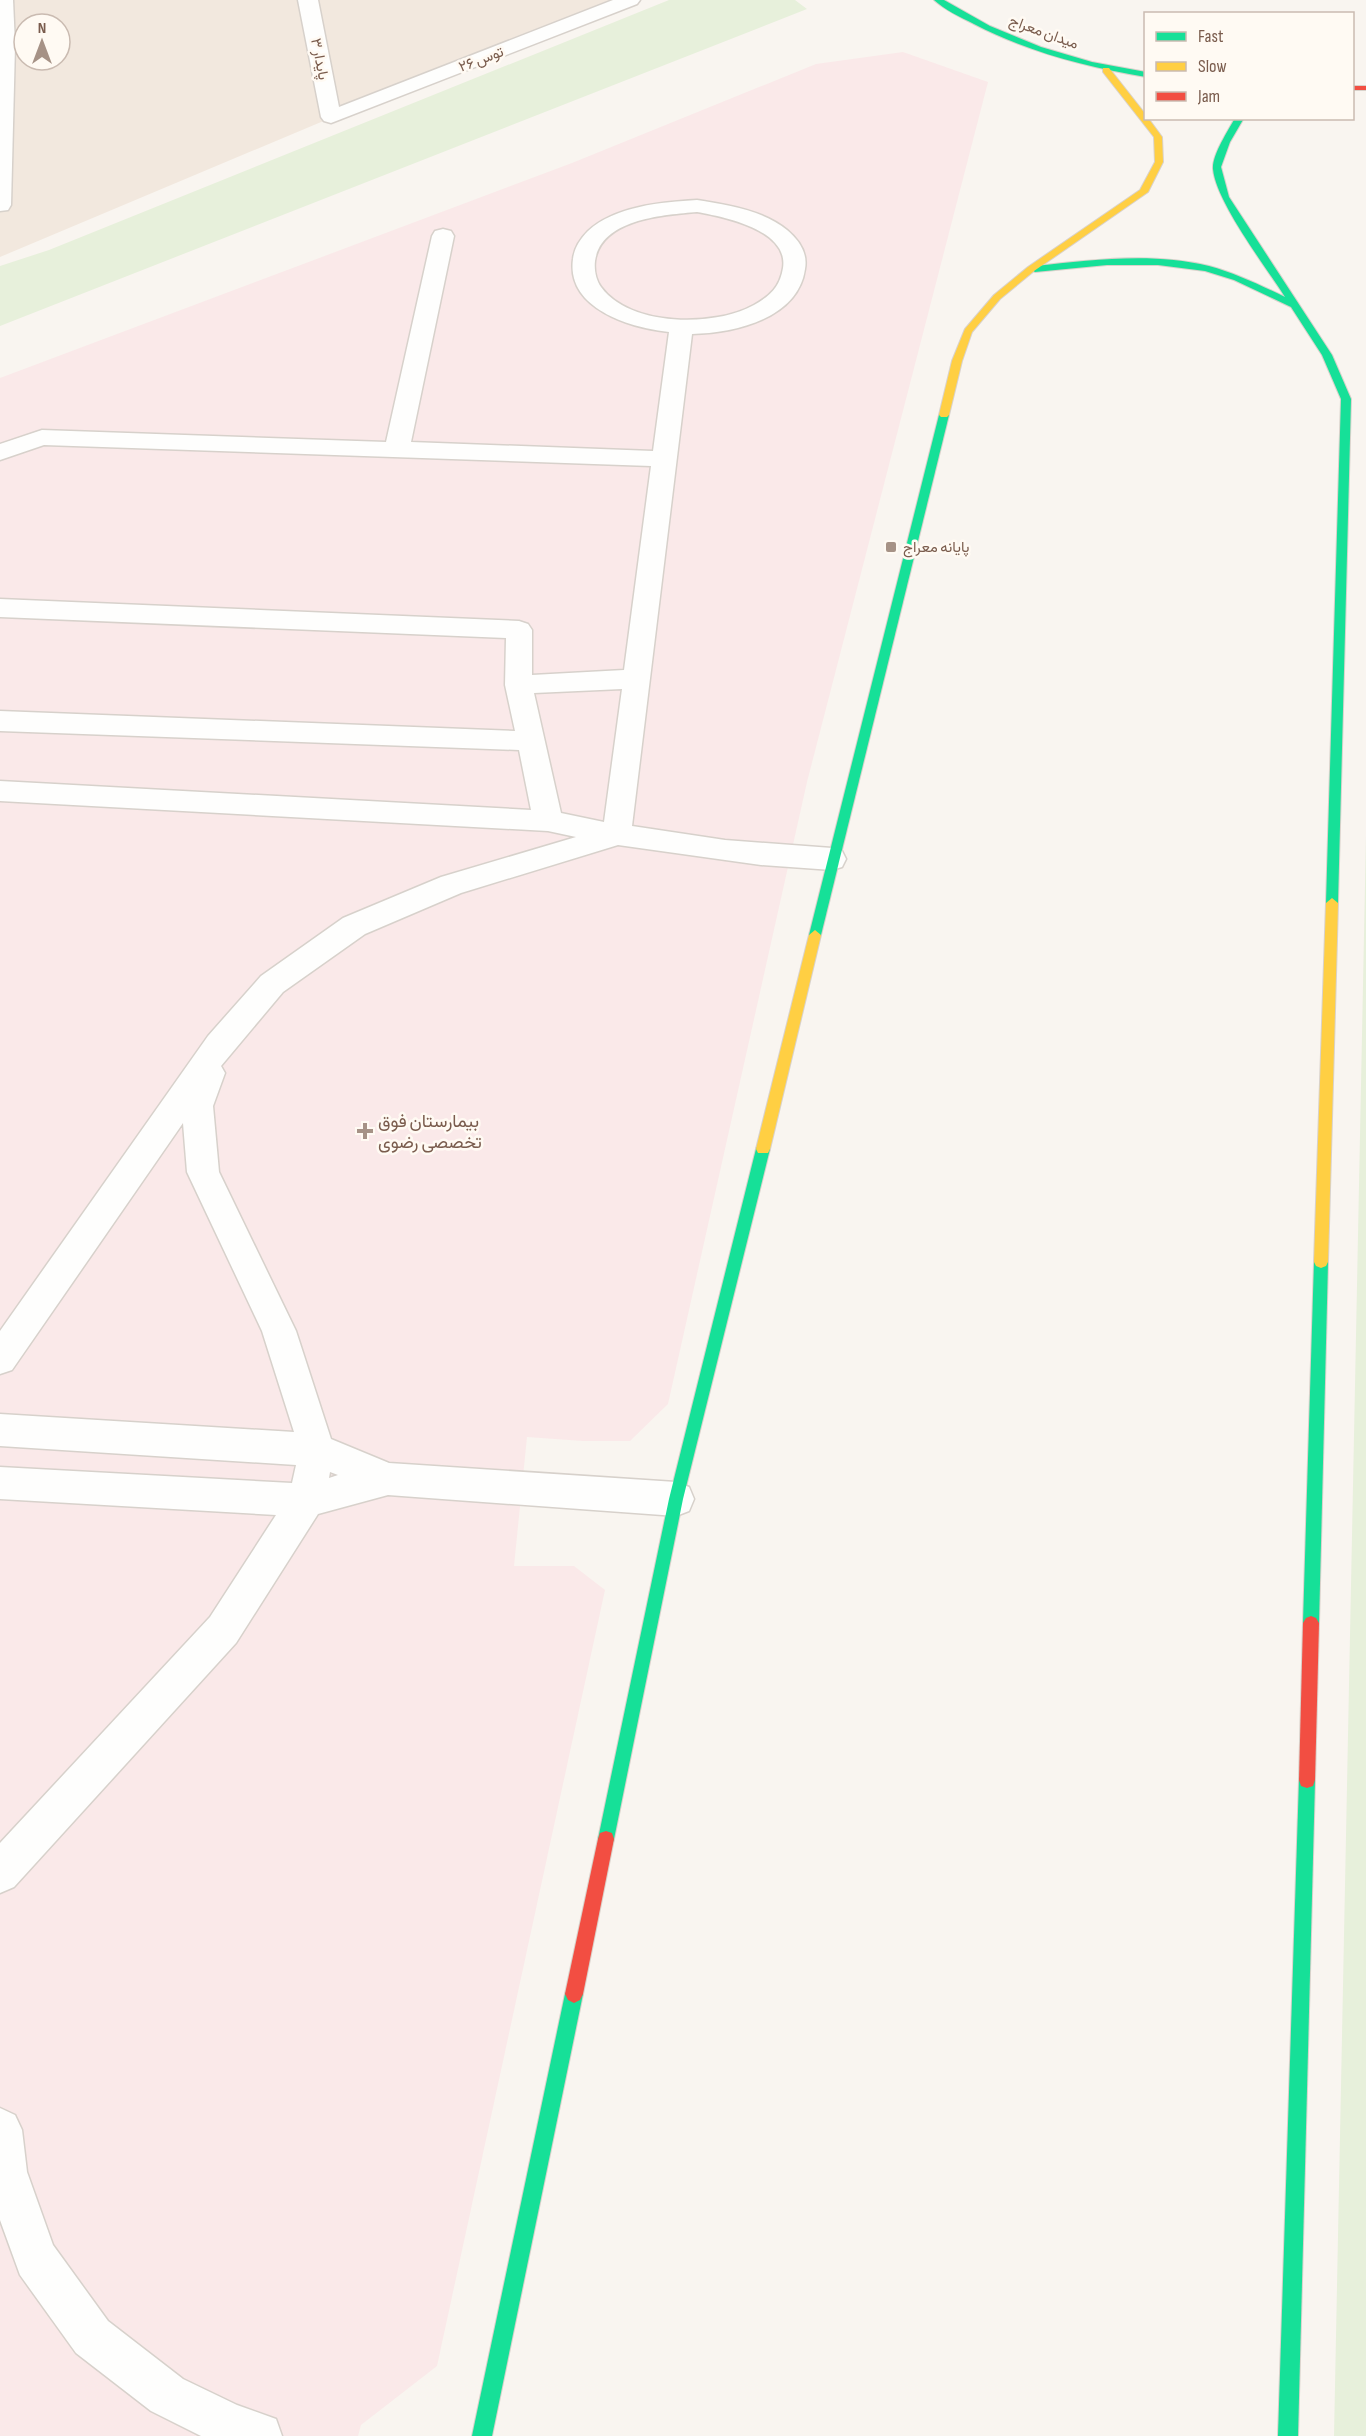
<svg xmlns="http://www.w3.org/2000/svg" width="1366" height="2436" viewBox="0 0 1366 2436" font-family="'Sofia Sans Condensed',Vazirmatn,sans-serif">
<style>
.residential{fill:#f2e8de;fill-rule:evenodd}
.medical{fill:#fae9e9}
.green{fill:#e7f0db}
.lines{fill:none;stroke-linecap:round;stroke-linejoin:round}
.lane-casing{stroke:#d7d1cb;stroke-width:3}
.street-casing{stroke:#d7d1cb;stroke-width:3}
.fast-casing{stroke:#d9d2cb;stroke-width:2}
.slow-casing{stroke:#d9d2cb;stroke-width:2}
.jam-casing{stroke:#d9d2cb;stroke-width:2}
.lane{fill:#fefefd;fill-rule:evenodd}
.street{fill:#fefefd;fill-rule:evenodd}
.fast{fill:#16e098;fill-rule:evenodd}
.slow{fill:#ffcf43;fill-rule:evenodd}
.jam{fill:#f24e42;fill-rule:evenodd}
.poi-dot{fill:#a69286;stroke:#fffaf3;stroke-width:2}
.labels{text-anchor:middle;stroke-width:5;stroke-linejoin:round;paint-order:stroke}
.far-street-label{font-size:15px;fill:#7a5c4d;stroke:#fffaf3}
.far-poi-label{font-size:15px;fill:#7a5c4d;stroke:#fffaf3;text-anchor:start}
.poi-label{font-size:18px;fill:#7a5c4d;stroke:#fffaf3;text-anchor:start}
</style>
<rect width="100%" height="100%" fill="#f9f5f0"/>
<path class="residential" d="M 0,0 L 611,0 L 0,257 ZM 24,24 L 60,24 L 60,60 L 24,60 Z"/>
<polygon class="medical" points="903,52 988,82 807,782 668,1404 630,1441 583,1441 527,1437 514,1566 574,1566 605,1590 437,2366 361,2425 358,2436 0,2436 0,378 572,163 816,64"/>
<g class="green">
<polygon points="669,0 795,0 807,9 0,326 0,266 49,250"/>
<polygon points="1366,835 1366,2436 1334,2436"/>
</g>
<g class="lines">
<defs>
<g id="lane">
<path d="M 697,200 C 727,205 763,210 787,230 C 799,240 808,253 805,269 C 798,319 734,333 692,334 L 632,826 L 725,840 L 832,848 L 842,851 L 846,859 L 842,867 L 832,870 L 761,865 L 618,845 L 461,893 L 365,934 L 283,992 L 221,1066 L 225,1073 L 213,1106 L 219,1172 L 296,1331 L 331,1439 L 389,1463 L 676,1482 L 689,1487 L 694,1499 L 689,1511 L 676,1516 L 388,1495 L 318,1514 L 236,1643 L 14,1887 L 0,1893 L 0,1843 L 210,1617 L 276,1515 L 0,1499 L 0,1467 L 292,1483 L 296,1465 L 0,1446 L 0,1414 L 294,1432 L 262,1331 L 187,1172 L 183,1123 L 12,1370 L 0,1374 L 0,1331 L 208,1036 L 261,976 L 343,918 L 441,877 L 576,837 L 548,831 L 0,801 L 0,781 L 531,810 L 519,750 L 0,731 L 0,711 L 515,731 L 505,685 L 506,638 L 0,617 L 0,599 L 519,621 L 528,624 L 532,630 L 532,675 L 624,670 L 651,466 L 44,445 L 0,460 L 0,444 L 42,430 L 386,442 L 432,236 L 435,231 L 443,229 L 451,231 L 454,236 L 411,442 L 653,451 L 669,332 C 631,328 566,309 573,259 C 574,249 580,239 588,231 C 615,206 662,202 697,200 ZM 697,212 C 725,217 789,230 783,268 C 780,287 770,296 754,305 C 715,327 630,327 601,287 C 596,280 594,270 595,261 C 601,219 663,215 697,212 ZM 622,689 L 604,822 L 561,813 L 534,693 ZM 330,1472 L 338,1475 L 329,1478 Z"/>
<polygon points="0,2108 15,2115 22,2130 27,2172 53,2245 108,2321 183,2379 237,2405 276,2419 282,2436 201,2436 151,2411 76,2353 20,2275 0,2220"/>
</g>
<g id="street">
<polygon points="0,0 13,0 15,45 11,205 8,210 0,211"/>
<polygon points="298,0 318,0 339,107 613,0 640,0 637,4 331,123 324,121 321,117"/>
</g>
<g id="fast">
<path d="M 934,0 L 944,0 L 990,26 L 1041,47 L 1092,62 L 1146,72 L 1146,77 C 1086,67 1028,52 974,24 C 960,17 945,10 934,0 Z"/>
<path d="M 1235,118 L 1244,118 L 1230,142 L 1221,167 L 1229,197 L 1332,355 L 1351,399 L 1338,903 L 1332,908 L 1326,903 L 1341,399 L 1322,355 L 1291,307 L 1234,280 L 1205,271 L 1158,265 L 1107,265 L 1035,272 L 1030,269 L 1035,266 C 1092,260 1152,252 1209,266 C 1235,273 1260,285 1285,297 C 1266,267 1216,202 1213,169 C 1212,155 1228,131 1235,118 Z"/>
<polygon points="944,412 949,415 821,935 815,940 809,935 939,415"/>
<polygon points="763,1144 768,1145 770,1149 683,1499 614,1839 612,1845 606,1847 600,1845 598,1839 669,1499 756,1149 758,1145"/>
<polygon points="1321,1256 1326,1258 1328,1262 1319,1623 1316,1628 1311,1630 1306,1628 1303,1623 1314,1262 1316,1258"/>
<polygon points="1307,1772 1313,1774 1315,1780 1298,2436 1278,2436 1299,1780 1301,1774"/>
<polygon points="574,1985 580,1988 583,1994 492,2436 472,2436 565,1994 568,1988"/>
</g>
<g id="slow">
<polygon points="1103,68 1109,68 1146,115 1146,118 1148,118 1162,137 1163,162 1148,192 1034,271 1000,299 972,332 962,361 949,415 947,417 941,417 939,415 952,361 965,329 994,295 1028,267 1140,190 1155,162 1154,137 1103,72"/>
<polygon points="1332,898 1338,903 1328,1262 1326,1266 1321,1268 1316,1266 1314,1262 1326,903"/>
<polygon points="815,930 821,935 770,1149 768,1153 758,1153 756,1149 809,935"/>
</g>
<g id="jam">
<rect x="1352" y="86" width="14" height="4"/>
<polygon points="1311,1616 1316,1618 1319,1623 1315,1780 1313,1786 1307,1788 1301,1786 1299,1780 1303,1623 1306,1618"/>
<polygon points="606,1831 612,1833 614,1839 583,1994 580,2000 574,2003 568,2000 565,1994 598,1839 600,1833"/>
</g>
</defs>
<use href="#lane" class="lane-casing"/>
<use href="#street" class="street-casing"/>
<use href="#fast" class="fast-casing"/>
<use href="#slow" class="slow-casing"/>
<use href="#jam" class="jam-casing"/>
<use href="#lane" class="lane"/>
<use href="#street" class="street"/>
<use href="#fast" class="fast"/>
<use href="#slow" class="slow"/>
<use href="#jam" class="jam"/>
</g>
<g class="poi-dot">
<rect x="885" y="541" width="12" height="12" rx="3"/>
<path d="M362 1122h6v6h6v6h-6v6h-6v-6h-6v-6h6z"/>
</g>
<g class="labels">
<g class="far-street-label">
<text transform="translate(1044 32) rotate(20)" y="5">میدان معراج</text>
<text transform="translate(320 59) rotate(79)" y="5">پایدار ۳</text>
<text transform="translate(481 59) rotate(-21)" y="5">توس ۲۶</text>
</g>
<g class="far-poi-label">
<text x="903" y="552">پایانه معراج</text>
</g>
<g class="poi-label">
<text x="378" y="1127">بیمارستان فوق<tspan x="378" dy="21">تخصصی رضوی</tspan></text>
</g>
</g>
<rect x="1144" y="12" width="210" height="108" fill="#fffaf3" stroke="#cabbb1" stroke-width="1.5"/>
<rect x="1156" y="32" width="30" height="9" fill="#16e098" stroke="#cabbb1" stroke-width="1.5"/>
<text x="1198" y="42" font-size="18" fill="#7a5c4d">Fast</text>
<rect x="1156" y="62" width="30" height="9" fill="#ffcf43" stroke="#cabbb1" stroke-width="1.5"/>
<text x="1198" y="72" font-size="18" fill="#7a5c4d">Slow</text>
<rect x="1156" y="92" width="30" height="9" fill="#f24e42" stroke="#cabbb1" stroke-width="1.5"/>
<text x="1198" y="102" font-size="18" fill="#7a5c4d">Jam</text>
<g transform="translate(42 42)"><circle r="28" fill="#fffaf3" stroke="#cabbb1" stroke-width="1.5"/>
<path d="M0-4.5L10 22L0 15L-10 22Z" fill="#a69286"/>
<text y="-9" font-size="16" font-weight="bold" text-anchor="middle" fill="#7a5c4d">N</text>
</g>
</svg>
